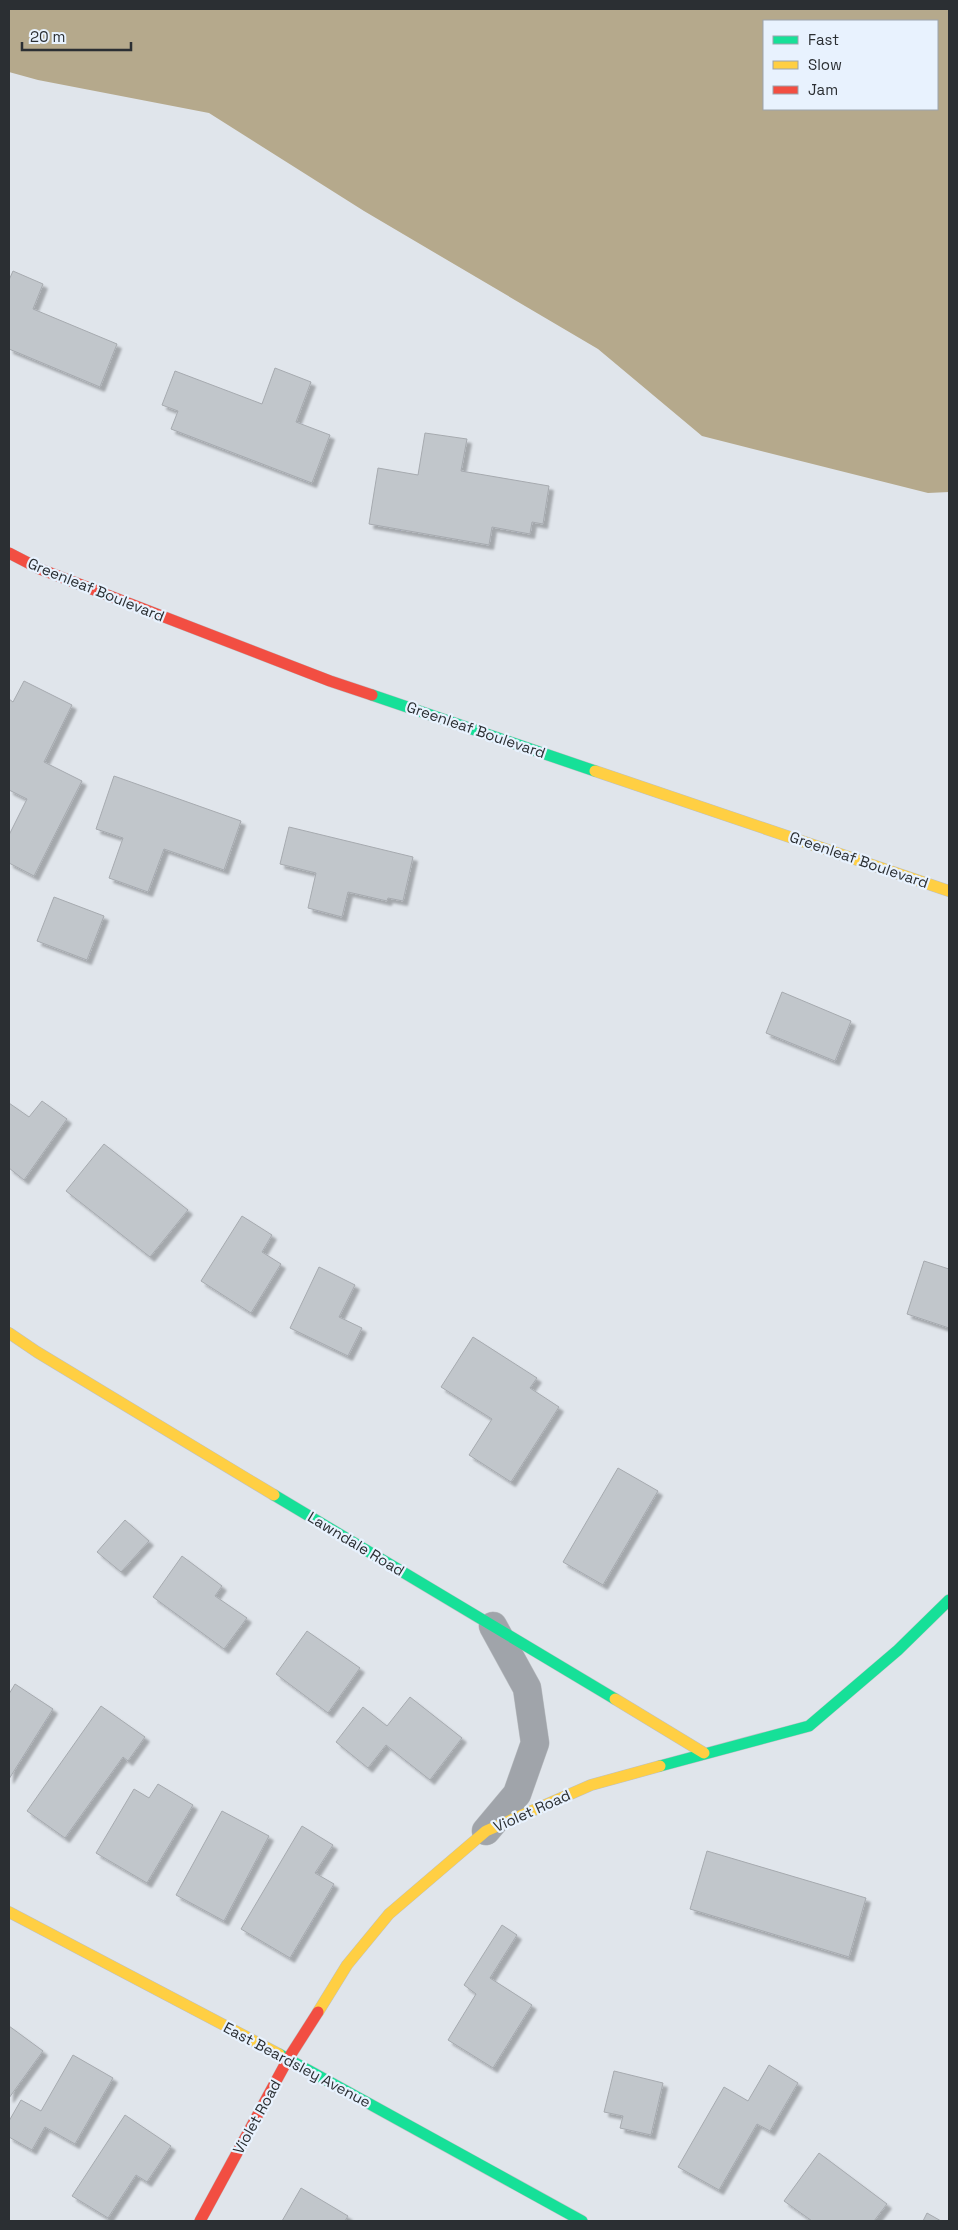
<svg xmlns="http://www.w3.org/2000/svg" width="958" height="2230" viewBox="0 0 958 2230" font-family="'Space Grotesk',sans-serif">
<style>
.water{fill:#b5a98c;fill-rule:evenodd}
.building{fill:#c1c6cb;stroke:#a6aaaf;filter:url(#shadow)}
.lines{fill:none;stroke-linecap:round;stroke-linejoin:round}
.street-casing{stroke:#bdc1c5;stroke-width:29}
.fast-casing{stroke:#bdc1c5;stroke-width:12}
.slow-casing{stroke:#bdc1c5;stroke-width:12}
.jam-casing{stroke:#bdc1c5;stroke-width:12}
.street{stroke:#a0a4aa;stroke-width:28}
.fast{stroke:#16e098;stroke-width:11}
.slow{stroke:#ffcf43;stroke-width:11}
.jam{stroke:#f24e42;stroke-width:11}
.labels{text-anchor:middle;stroke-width:4.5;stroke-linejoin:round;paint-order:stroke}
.street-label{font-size:15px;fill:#2b2f33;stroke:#e8f2fe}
</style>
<defs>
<filter id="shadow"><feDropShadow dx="4.5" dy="4.5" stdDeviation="1" flood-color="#0004"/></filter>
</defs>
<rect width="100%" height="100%" fill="#e0e5eb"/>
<path class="water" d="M 9,9 L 949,9 L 949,492 L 928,493 L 702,436 L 598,349 L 364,211 L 209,113 L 38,80 L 9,72 ZM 764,21 L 937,21 L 937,109 L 764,109 Z"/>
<g class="building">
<polygon points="13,271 43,284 33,309 117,344 100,387 9,349 9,280"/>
<polygon points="275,368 311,382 296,422 330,435 312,483 171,429 178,411 162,405 175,371 262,404"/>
<polygon points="425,433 467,439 461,471 549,486 543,524 532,522 530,534 492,527 489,545 369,524 378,468 418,475"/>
<polygon points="24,681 72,705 44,762 82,781 34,876 9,863 9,835 27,799 9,790 9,699 13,702"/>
<polygon points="114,776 241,821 224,870 164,849 148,892 109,878 123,838 96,829"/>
<polygon points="289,827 413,857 403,901 388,898 387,901 348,892 342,917 308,908 316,873 280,864"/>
<polygon points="54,897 104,916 87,960 37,941"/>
<polygon points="782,992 851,1021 835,1061 766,1033"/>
<polygon points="42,1101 67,1119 24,1180 9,1168 9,1103 29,1117"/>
<polygon points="104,1144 188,1210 150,1257 66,1191"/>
<polygon points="242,1216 272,1235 262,1252 281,1264 251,1313 201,1281"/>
<polygon points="924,1261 949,1269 949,1328 907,1314"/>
<polygon points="319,1267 355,1285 339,1317 362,1328 348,1356 290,1328"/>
<polygon points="473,1337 537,1378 530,1388 559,1407 511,1482 469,1455 492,1419 441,1387"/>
<polygon points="618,1468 658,1491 603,1585 563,1562"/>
<polygon points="125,1520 149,1541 121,1572 97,1552"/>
<polygon points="182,1556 222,1586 215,1596 247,1618 224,1649 153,1597"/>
<polygon points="307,1631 360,1668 328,1713 276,1674"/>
<polygon points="15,1684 53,1709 9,1779 9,1694"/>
<polygon points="410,1697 462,1738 430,1780 386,1745 368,1768 336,1742 363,1707 387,1726"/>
<polygon points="101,1706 145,1737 128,1761 123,1757 65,1838 27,1811"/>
<polygon points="158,1784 193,1805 147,1883 96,1853 134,1789 149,1798"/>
<polygon points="222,1811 269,1836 224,1921 176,1895"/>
<polygon points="302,1826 333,1845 315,1873 334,1884 290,1958 241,1929"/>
<polygon points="707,1851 866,1898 849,1957 690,1909"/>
<polygon points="502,1925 517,1935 490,1978 532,2005 493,2068 448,2040 476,1994 464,1985"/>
<polygon points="9,2026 43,2051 9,2098"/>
<polygon points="73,2055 113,2078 75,2144 45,2127 32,2150 9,2137 9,2121 21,2100 41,2111"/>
<polygon points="769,2065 798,2083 770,2131 757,2124 719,2190 678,2167 724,2087 748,2101"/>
<polygon points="614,2071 663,2083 651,2135 620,2128 623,2116 604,2112"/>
<polygon points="125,2115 171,2146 147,2182 136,2175 108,2218 72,2196"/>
<polygon points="819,2153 887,2204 874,2221 812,2221 784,2201"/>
<polygon points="301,2188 348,2216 345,2221 282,2221"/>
<polygon points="927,2213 941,2221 923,2221"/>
</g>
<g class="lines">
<defs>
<polyline id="street" points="486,1831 517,1794 535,1743 527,1688 493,1626"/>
<g id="fast">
<polyline points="372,695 595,771"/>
<polyline points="274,1495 615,1699"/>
<polyline points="660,1766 809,1726 898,1650 949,1600"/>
<polyline points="279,2054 582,2221"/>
</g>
<g id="slow">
<polyline points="595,771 949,891"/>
<polyline points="9,1333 37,1352 274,1495"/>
<polyline points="615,1699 704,1753"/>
<polyline points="9,1912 279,2054"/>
<polyline points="318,2012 347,1965 389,1914 486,1831 591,1785 660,1766"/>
</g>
<g id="jam">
<polyline points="9,553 40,569 330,681 372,695"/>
<polyline points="200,2221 288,2059 318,2012"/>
</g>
</defs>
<use href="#street" class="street-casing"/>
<use href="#fast" class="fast-casing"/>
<use href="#slow" class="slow-casing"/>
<use href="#jam" class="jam-casing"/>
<use href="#street" class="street"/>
<use href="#fast" class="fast"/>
<use href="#slow" class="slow"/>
<use href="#jam" class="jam"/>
</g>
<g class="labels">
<g class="street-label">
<text transform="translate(96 590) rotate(22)" y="5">Greenleaf Boulevard</text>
<text transform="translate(476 730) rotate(19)" y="5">Greenleaf Boulevard</text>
<text transform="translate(859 860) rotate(19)" y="5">Greenleaf Boulevard</text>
<text transform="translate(356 1544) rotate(31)" y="5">Lawndale Road</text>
<text transform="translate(532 1811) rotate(-24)" y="5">Violet Road</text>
<text transform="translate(297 2065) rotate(28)" y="5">East Beardsley Avenue</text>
<text transform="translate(257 2117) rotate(-61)" y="5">Violet Road</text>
</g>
</g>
<rect width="958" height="2230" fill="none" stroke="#2b2f33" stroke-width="20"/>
<rect x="763" y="20" width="175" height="90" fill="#e8f2fe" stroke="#9ca4ad"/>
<rect x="773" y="36" width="25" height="8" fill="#16e098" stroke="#9ca4ad"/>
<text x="808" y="45" font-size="15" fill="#2b2f33">Fast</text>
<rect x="773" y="61" width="25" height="8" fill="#ffcf43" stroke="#9ca4ad"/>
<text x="808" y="70" font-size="15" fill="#2b2f33">Slow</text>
<rect x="773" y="86" width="25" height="8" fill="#f24e42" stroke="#9ca4ad"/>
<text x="808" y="95" font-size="15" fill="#2b2f33">Jam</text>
<path d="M22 42v8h109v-8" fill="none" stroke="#2b2f33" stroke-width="2.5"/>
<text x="30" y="42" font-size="15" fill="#2b2f33" stroke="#e8f2fe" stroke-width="4" paint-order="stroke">20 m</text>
</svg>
